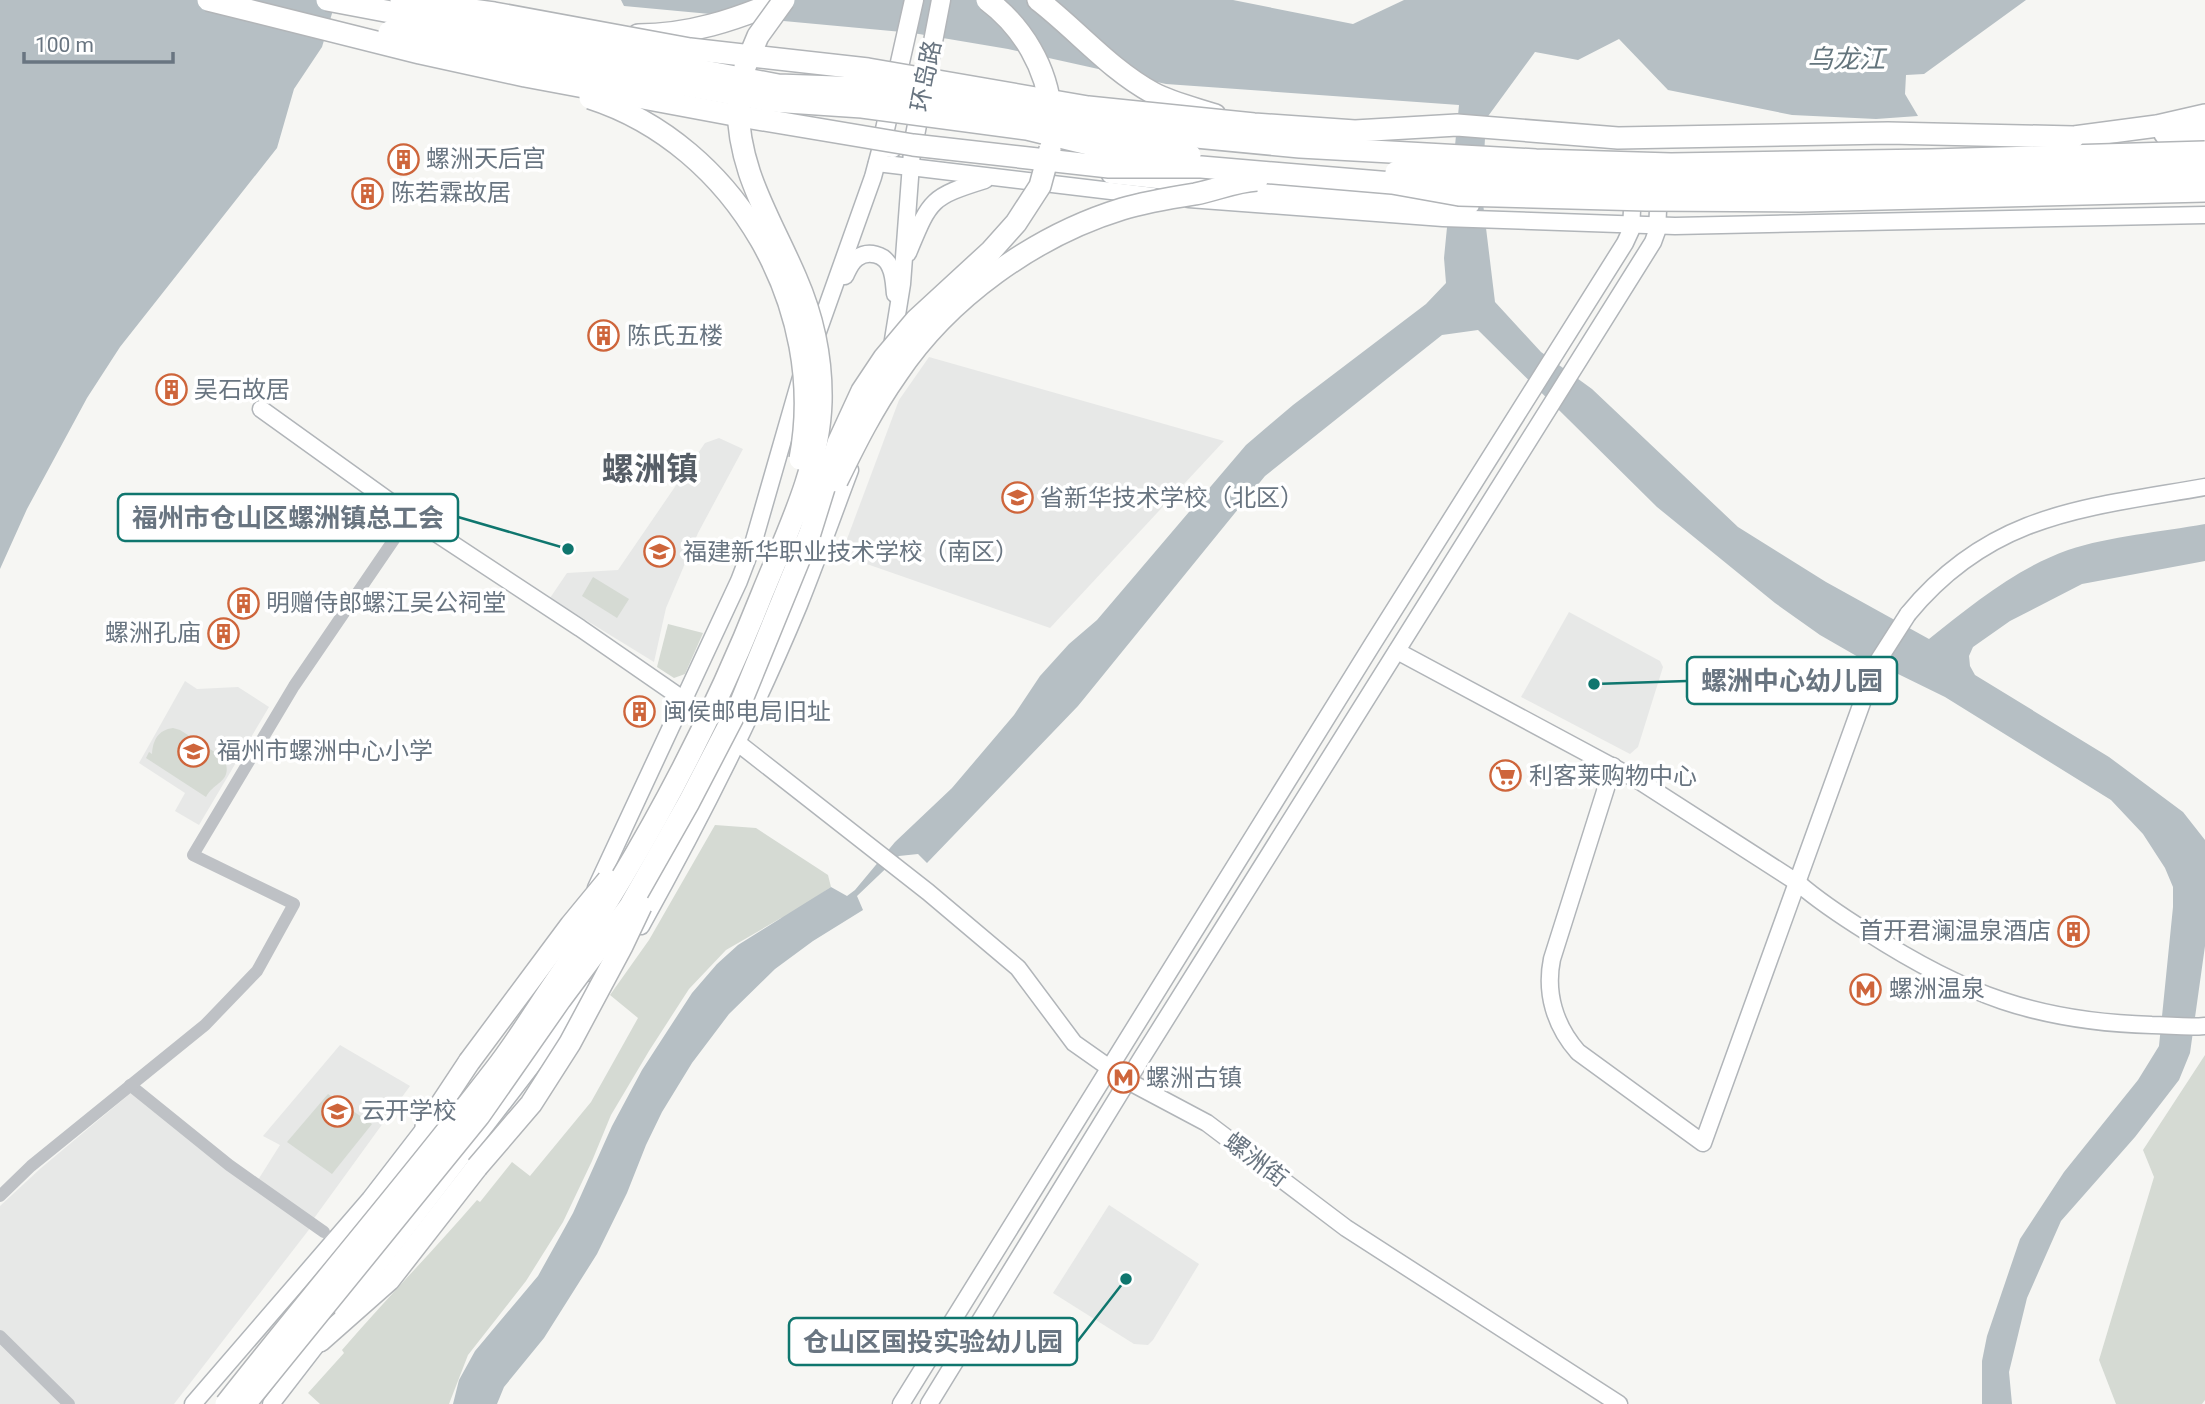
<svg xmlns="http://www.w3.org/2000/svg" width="2205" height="1404" viewBox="0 0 2205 1404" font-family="Roboto,'Noto Sans SC',sans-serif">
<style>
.built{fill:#e7e8e7}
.green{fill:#d5dad3}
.water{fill:#b6bfc4}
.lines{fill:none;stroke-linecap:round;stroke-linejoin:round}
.secondary-casing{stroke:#b1b5b9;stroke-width:19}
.primary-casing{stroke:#b2b5b9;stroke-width:21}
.highway-casing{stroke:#b2b5b8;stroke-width:24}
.street{stroke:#bec1c5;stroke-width:12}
.secondary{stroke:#fff;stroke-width:16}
.primary{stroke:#fff;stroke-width:18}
.highway{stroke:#fff;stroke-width:21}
.secondary-bridge-casing{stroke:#b1b5b9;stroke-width:19;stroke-linecap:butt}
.highway-bridge-casing{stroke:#b2b5b8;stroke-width:24;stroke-linecap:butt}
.secondary-bridge{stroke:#fff;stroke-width:16}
.highway-bridge{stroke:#fff;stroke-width:21}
.labels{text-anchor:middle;stroke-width:7;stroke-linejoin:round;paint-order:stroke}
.street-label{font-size:24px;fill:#697581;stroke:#fff}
.poi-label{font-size:24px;fill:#697581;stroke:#fff;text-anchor:start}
.water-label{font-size:26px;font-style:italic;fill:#64757d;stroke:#fff}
.district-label{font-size:32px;font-weight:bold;fill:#565e67;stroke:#fff}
.leader{fill:none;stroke:#0f766e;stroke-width:2.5}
.callout-dot{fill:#0f766e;stroke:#fff;stroke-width:2.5}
.callout{fill:#fff;stroke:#0f766e;stroke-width:2.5}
.callout-label{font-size:26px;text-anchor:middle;font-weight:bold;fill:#697581}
</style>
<rect width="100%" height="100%" fill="#f6f6f3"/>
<g class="built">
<polygon points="929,357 1224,441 1050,628 841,555 899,400"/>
<polygon points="719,438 743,449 698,533 666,608 654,662 550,598 567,573 618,570 705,443"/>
<polygon points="1569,612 1660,661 1663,667 1638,747 1630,754 1521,697"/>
<polygon points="185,681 197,689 238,687 269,707 199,825 175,811 185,793 139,763"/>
<polygon points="340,1045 410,1086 312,1221 258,1180 280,1145 263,1136"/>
<polygon points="132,1092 311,1227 174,1404 0,1404 0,1206 41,1168"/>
<polygon points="1109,1205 1199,1264 1153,1340 1148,1345 1134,1344 1053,1293"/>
</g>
<g class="green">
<polygon points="593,577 629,599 617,618 582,596"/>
<polygon points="668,624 703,633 685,674 674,678 657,667"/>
<path d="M 173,728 L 180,730 L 224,758 C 234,782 214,781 206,797 L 146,758 L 149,752 L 152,754 C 153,740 158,730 173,728 Z"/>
<path d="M 715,825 L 756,828 L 828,875 L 831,887 L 786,917 L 781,918 L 726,950 L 689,989 L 649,1051 L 611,1115 L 592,1161 L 563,1222 L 526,1281 L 468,1355 L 449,1404 L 320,1404 L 308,1393 L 344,1353 L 342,1350 C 386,1299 433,1251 477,1200 L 480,1202 L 512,1162 L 530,1176 L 591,1102 L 638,1018 L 610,995 L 649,940 Z"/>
<polygon points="2205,1055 2205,1400 2202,1404 2116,1404 2099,1360 2154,1177 2143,1150"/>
<polygon points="328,1094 372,1124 332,1174 287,1142"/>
</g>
<g class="water">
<polygon points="0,0 336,0 322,47 294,89 277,148 120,347 87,398 27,509 0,569"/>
<path d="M 621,0 L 1233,0 L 1353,24 L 1404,0 L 2026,0 L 1924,74 L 1906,75 L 1905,94 L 1918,116 L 1876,119 L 1792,115 L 1668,90 L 1619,39 L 1578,60 L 1535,52 L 1486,119 L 1482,195 L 1495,302 L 1541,352 L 1592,389 L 1738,527 L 1826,582 L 1929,639 C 1972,605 2015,569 2068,550 C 2110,536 2161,532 2205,524 L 2205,561 L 2082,584 L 2010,621 L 1973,647 L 1969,656 L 1970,666 L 1975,675 L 2109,757 L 2183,812 L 2205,840 L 2205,946 L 2190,1053 L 2179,1080 L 2135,1137 L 2061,1221 L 2027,1298 L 2009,1372 L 2012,1404 L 1982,1404 L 1982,1361 L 1987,1336 L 2020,1239 L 2064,1172 L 2138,1080 L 2159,1046 L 2173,907 L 2173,887 L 2165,868 L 2143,834 L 2111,800 L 1945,697 L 1894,672 L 1860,658 L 1820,635 L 1775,603 L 1657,507 L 1478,330 L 1442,335 L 1265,476 L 1078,706 L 927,863 L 918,854 L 899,856 L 857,896 L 863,910 L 813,941 L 775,969 L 729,1014 L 692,1063 L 662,1112 L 646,1145 L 627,1193 L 597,1254 L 544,1338 L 504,1387 L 497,1404 L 453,1404 L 459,1380 L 475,1351 L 538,1276 L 573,1213 L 612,1126 L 642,1070 L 692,993 L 717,964 L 738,945 L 831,887 L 847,896 L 855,890 L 895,842 L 952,788 L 1014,715 L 1040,676 L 1069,644 L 1097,620 L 1246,445 L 1293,405 L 1426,304 L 1446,283 L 1444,258 L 1459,105 L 1166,84 L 1008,49 L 913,33 L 624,6 Z"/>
</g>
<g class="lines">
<defs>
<g id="secondary">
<polyline points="877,163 1153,196"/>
<polyline points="1110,175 1213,186"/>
<polyline points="1239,189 1471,205"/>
<polyline points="1189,199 1443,218 1675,226 2205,215"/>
<path d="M 908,253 C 930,200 930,197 985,180"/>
<path d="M 845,276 C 848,270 851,262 857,258 C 868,250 885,254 890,267 C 894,275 894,285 895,294"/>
<polyline points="815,340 873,177 881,147 893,149"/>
<polyline points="892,346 902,284 912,151"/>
<polyline points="261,409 410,516 580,628 674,693 928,892 1018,968 1074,1043 1128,1081 1207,1123 1346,1228 1619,1404"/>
<path d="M 1908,614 C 1991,513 2085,508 2205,487"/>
<path d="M 1397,651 L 1641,782 L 1798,883 C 1820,902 1843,917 1867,932 C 1963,994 2037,1022 2152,1025 C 2169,1025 2187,1028 2205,1026"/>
<path d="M 1613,766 L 1552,959 C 1545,993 1555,1026 1578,1052 L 1703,1143 L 1876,664"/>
<polyline points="596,888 739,581 753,544 801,377"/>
<path d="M 641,926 C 699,822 753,716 799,605 C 817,560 833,515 850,470"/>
<polyline points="343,1311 590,990"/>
<polyline points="193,1404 370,1199 431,1120"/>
<polyline points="271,1404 325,1334"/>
<polyline points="901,1404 1372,645 1625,243 1631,230 1632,210"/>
<polyline points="929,1404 1141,1059 1653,242 1657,231 1658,210"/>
</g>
<g id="primary">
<polyline points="881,147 914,0"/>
<polyline points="912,151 941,0"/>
</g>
<g id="highway">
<path d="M 1038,0 C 1077,30 1109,69 1153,93 C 1172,103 1194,108 1215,115"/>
<path d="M 638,35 C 689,35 735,20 781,0"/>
<polyline points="2165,134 2205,133"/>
<polyline points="2074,137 2157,126 2205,115"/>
<polyline points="426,1127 469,1062"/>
<polyline points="320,1341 389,1280 477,1167"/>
</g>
</defs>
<use href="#secondary" class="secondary-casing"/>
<use href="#primary" class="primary-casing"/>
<use href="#highway" class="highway-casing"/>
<g class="street">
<polyline points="130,1085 229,1165 324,1232"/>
<polyline points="0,1196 31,1166 205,1025 257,971 294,904 193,855 294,686 410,516"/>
<polyline points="0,1336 69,1404"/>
</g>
<use href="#secondary" class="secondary"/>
<use href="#primary" class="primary"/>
<use href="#highway" class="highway"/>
<defs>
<polyline id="secondary-bridge" points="1876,664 1908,614"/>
<g id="highway-bridge">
<polyline points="208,0 420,53 525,76 734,115 913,145 1109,167 1201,167 1392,183 1459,195 1646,200 1800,201 2205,191"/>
<polyline points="327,0 778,85 865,88 1028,111 1091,127 1300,147 1536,160 1671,164 1931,160 2205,152"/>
<polyline points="401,0 494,13 690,49 868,69 1088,107 1254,124 1355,131 1457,125 1618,138 1888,133 2074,137"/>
<path d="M 987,0 C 1023,27 1047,68 1051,113"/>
<polyline points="389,32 772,101 862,107 1027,129 1097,146 1190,155"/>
<polyline points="745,67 758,36 784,0"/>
<path d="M 590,98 C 736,145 829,309 800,459"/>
<path d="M 1396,172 C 1666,189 1936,179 2205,171"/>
<path d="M 837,481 C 855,444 873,408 897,374 C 948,298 1034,236 1122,209 C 1145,202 1170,198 1195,194 C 1216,190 1236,181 1257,180"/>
<polyline points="469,1062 571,925 608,880"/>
<polyline points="477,1167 531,1104 570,1043 622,946 641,906"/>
<path d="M 226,1404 C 314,1292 407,1184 494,1071 C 513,1047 529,1021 545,997 C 632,871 706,736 762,594 C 787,532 819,470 821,402 C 822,358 813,317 796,278 C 770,217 737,170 738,102"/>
<polyline points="245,1404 479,1116 560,1000 630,906 689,802 741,702 810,533 838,443 862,391 884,358 916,320 991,251 1016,223 1040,186 1050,149"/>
</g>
</defs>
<use href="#secondary-bridge" class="secondary-bridge-casing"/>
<use href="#highway-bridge" class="highway-bridge-casing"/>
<use href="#secondary-bridge" class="secondary-bridge"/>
<use href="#highway-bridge" class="highway-bridge"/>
</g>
<defs>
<symbol id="building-ring" viewBox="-11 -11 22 22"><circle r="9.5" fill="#fff" stroke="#ce653b" stroke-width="1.5"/><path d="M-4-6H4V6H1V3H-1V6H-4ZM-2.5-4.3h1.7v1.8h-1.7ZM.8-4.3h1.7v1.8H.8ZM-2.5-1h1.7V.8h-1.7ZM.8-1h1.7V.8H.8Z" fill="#ce653b"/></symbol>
<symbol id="school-ring" viewBox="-11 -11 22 22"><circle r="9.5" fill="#fff" stroke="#ce653b" stroke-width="1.5"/><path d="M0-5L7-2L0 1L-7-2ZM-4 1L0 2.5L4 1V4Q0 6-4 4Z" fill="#ce653b"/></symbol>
<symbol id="supermarket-ring" viewBox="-11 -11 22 22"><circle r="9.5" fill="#fff" stroke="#ce653b" stroke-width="1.5"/><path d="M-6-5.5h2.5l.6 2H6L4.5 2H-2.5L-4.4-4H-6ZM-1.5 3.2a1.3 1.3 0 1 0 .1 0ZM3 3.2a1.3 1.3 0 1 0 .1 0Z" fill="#ce653b"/></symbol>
<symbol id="metro-ring" viewBox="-11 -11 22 22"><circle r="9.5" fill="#fff" stroke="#ce653b" stroke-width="1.5"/><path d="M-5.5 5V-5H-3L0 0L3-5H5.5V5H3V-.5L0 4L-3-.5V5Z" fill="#ce653b"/></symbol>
</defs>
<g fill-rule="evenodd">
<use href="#building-ring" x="386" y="142" width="35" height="35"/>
<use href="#building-ring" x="350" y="176" width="35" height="35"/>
<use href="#building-ring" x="586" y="318" width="35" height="35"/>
<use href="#building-ring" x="154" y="372" width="35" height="35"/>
<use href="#school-ring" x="1000" y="480" width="35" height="35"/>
<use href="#school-ring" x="642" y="534" width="35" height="35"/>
<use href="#building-ring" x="226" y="586" width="35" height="35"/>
<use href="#building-ring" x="206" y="616" width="35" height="35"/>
<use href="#building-ring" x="622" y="694" width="35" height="35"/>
<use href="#school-ring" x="176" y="734" width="35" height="35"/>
<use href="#supermarket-ring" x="1488" y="758" width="35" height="35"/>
<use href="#building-ring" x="2056" y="914" width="35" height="35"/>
<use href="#metro-ring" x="1848" y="972" width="35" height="35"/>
<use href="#metro-ring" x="1106" y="1060" width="35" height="35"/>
<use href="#school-ring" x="320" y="1094" width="35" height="35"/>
</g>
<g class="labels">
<g class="street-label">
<text transform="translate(926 76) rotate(-79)" y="8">环岛路</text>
<text transform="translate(1256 1160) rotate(37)" y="8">螺洲街</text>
</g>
<g class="poi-label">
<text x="426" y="167">螺洲天后宫</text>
<text x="391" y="201">陈若霖故居</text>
<text x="627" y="344">陈氏五楼</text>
<text x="194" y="398">吴石故居</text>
<text x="1040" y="506">省新华技术学校（北区）</text>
<text x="683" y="560">福建新华职业技术学校（南区）</text>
<text x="266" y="611">明赠侍郎螺江吴公祠堂</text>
<text x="201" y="641" text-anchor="end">螺洲孔庙</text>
<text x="663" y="720">闽侯邮电局旧址</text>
<text x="217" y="759">福州市螺洲中心小学</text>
<text x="1529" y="784">利客莱购物中心</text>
<text x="2051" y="939" text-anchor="end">首开君澜温泉酒店</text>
<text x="1889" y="997">螺洲温泉</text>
<text x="1146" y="1086">螺洲古镇</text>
<text x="361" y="1119">云开学校</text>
</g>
<g class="water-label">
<text x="1846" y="68">乌龙江</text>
</g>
<g class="district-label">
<text x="650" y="480">螺洲镇</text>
</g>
</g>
<path class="leader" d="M568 549L458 517M1594 684L1687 681M1126 1279L1077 1342"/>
<g class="callout-dot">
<circle cx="568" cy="549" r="7"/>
<circle cx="1594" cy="684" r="7"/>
<circle cx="1126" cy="1279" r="7"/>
</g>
<g class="callout">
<rect x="118" y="494" width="340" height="47" rx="7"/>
<rect x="1687" y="657" width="210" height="47" rx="7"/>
<rect x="789" y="1318" width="288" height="47" rx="7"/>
</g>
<g class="callout-label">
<text x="288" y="527">福州市仓山区螺洲镇总工会</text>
<text x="1792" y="690">螺洲中心幼儿园</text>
<text x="933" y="1351">仓山区国投实验幼儿园</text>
</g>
<path d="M24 52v10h149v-10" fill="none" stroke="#697581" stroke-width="3.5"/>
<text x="35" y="52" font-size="21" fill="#697581" stroke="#ffffff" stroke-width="5" paint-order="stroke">100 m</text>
</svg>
